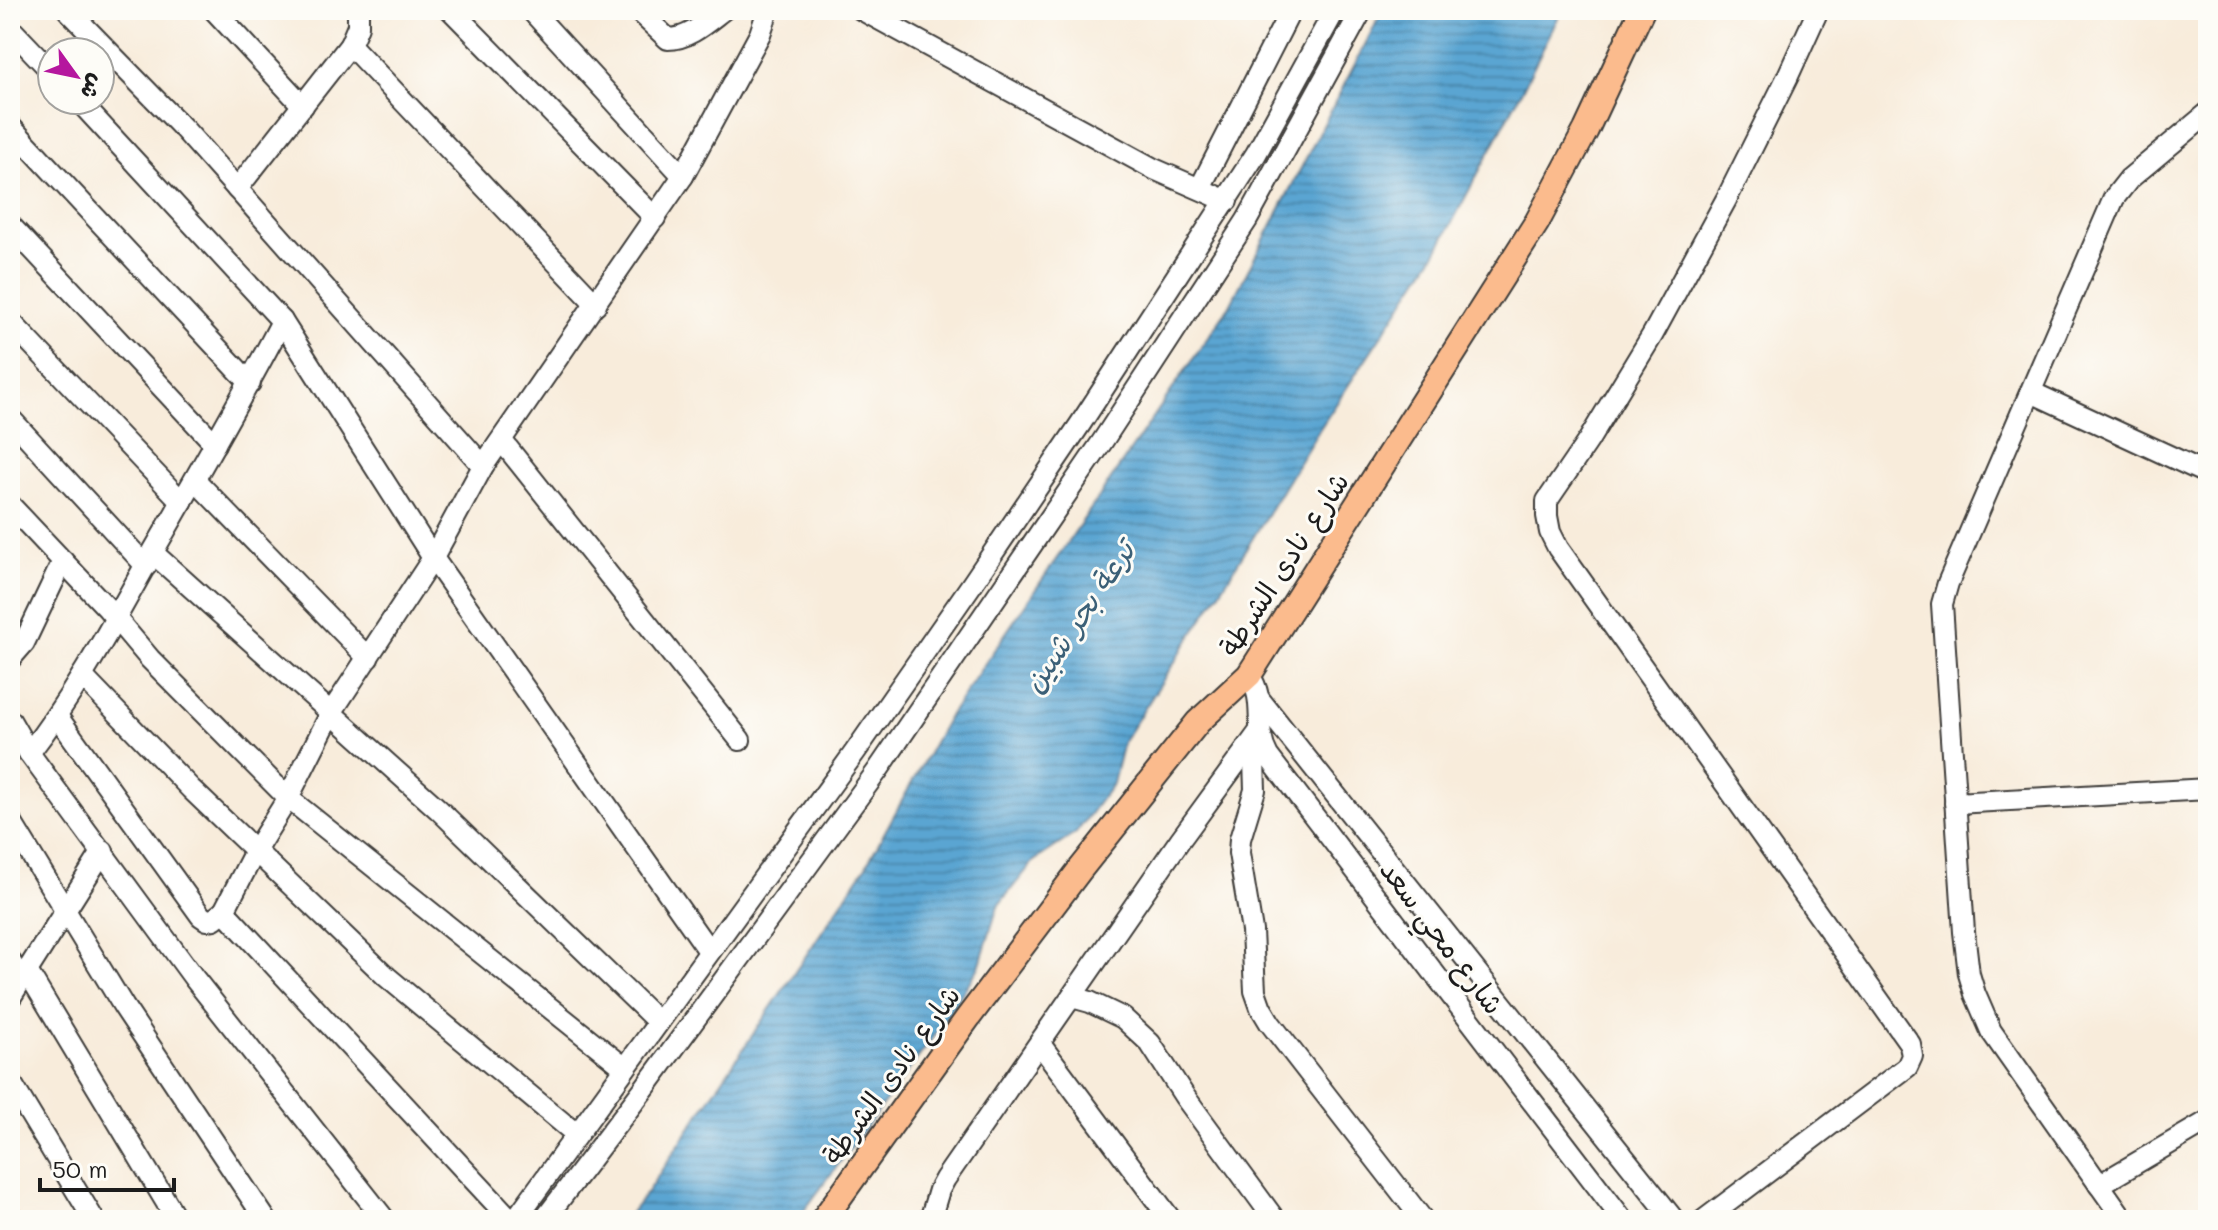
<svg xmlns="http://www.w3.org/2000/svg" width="2218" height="1230" viewBox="0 0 2218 1230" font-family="Mali,'Playpen Sans Arabic',sans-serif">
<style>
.water{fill:url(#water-rules);stroke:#3b6077;stroke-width:2}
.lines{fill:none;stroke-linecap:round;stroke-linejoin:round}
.minor-casing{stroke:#3d3b39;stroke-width:24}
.major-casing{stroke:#3d3b39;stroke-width:28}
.minor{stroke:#fff;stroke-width:20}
.major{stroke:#fbbb8d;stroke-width:24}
.labels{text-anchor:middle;stroke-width:6;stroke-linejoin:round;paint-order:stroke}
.street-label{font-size:28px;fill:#1c1c1c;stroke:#fdfcf7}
.water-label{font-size:30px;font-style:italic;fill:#3b6077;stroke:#fdfcf7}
</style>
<defs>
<pattern id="water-rules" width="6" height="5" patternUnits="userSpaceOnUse" patternTransform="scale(2)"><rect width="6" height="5" fill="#5aa5d2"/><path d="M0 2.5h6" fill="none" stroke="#4a86aa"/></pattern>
</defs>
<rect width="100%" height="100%" fill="#fdfcf7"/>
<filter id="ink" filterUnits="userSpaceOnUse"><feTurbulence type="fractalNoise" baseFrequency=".0125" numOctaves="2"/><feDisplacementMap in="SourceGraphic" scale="16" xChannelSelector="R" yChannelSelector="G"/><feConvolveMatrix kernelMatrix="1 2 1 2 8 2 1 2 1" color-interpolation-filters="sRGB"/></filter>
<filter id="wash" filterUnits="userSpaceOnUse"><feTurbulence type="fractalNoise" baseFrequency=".006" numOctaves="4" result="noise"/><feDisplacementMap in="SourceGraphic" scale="32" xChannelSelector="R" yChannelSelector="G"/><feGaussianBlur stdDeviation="1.8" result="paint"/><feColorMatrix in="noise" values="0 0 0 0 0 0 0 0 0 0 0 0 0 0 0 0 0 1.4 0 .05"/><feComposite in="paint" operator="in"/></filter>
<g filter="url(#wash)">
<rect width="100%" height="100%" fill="#f8ecdb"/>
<polygon class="water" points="1383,10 1562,10 1518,98 1437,251 1317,433 1223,587 1123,742 1113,783 1076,833 1034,861 998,906 979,967 935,1035 797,1220 625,1220 647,1192 866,866 947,719 1230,305"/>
</g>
<g filter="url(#ink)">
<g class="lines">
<defs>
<g id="minor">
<polyline points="68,10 184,129 483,466"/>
<polyline points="214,10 303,106"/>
<polyline points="358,10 358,26 350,45 596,304"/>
<polyline points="451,10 655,218"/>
<polyline points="531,10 683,176"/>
<path d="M 637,10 L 668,39 C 689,39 707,22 723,10"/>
<polyline points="862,10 1154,169 1227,201"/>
<polyline points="10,28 52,72"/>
<polyline points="78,100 282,321 433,558 709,951"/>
<polyline points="10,126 250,383"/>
<polyline points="1200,188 1291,10"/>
<polyline points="237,189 350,45"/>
<polyline points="10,225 215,444"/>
<polyline points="10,321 182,502"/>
<polyline points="2031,392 2208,474"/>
<polyline points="10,418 146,566"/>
<polyline points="502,441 740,740"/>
<polyline points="195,480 368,658"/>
<polyline points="10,505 108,609 150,659 288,798 625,1068"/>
<polyline points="153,553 438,809 658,1022"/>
<polyline points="10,659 24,643 63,561"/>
<path d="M 1249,675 C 1268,702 1252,728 1268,756 L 1623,1220"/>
<polyline points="82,676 191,789 387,977 576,1134"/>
<polyline points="1260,700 1674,1220"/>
<polyline points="57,716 201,916 207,920 214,919 224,911 511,1220"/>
<polyline points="10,720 29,753 194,978 385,1220"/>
<polyline points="1258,736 1254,760 1255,790 1240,839 1239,853 1252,931 1255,991 1261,1008 1270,1023 1423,1220"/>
<path d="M 29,753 C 78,690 115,619 154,550 C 198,474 242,398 282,321"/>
<polyline points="1955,803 2208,789"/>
<polyline points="10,820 124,1007 266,1220"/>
<polyline points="224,911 255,851 288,798 331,713 433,558 483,466 683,176 760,34 768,10"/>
<polyline points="10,961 21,980"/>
<polyline points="27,971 177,1220"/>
<polyline points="1072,997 1090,1002 1123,1018 1150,1043 1185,1097 1275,1220"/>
<polyline points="10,998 103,851"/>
<polyline points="1040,1044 1171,1220"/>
<polyline points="10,1081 94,1220"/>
<polyline points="2099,1185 2208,1121"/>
<polyline points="10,1215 13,1220"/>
<polyline points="515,1220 855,752 972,584 1081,423 1256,154 1335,10"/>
<polyline points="544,1220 646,1086 878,770 1102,442 1247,220 1362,10"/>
<polyline points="930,1220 939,1190 945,1179 1180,840 1259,732"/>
<polyline points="1704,1220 1907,1067 1912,1056 1910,1044 1558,548 1550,532 1547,516 1547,501 1588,441 1653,334 1727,198 1787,78 1818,10"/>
<polyline points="2124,1220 1991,1031 1975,994 1969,974 1964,932 1942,604 1948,583 2114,198 2129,179 2208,113"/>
</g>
<polyline id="major" points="823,1220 967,1019 1079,871 1198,722 1249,675 1537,222 1586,130 1642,10"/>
</defs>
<use href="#minor" class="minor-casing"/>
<use href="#major" class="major-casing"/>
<use href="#minor" class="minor"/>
<use href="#major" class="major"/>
</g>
</g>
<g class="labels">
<g class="street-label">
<text transform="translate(1284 564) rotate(-57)" y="10">شارع نادى الشرطة</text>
<text transform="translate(1442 937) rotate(53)" y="10">شارع محي سعد</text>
<text transform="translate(891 1075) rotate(-54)" y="10">شارع نادى الشرطة</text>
</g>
<g class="water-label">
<text transform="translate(1079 617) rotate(-56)" y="10">ترعة بحر شبين</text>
</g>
</g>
<rect width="2218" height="1230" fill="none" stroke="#fdfcf7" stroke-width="40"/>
<g transform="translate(76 76) rotate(123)"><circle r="38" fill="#fdfcf7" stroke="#a3a29f" stroke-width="2"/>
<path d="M0-6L14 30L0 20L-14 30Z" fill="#b5179e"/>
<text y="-12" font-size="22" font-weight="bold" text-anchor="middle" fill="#1c1c1c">ش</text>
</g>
<path d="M40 1178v12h134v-12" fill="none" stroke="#1c1c1c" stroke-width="4"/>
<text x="52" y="1178" font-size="24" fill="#1c1c1c" stroke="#fdfcf7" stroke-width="6" paint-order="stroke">50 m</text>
</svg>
